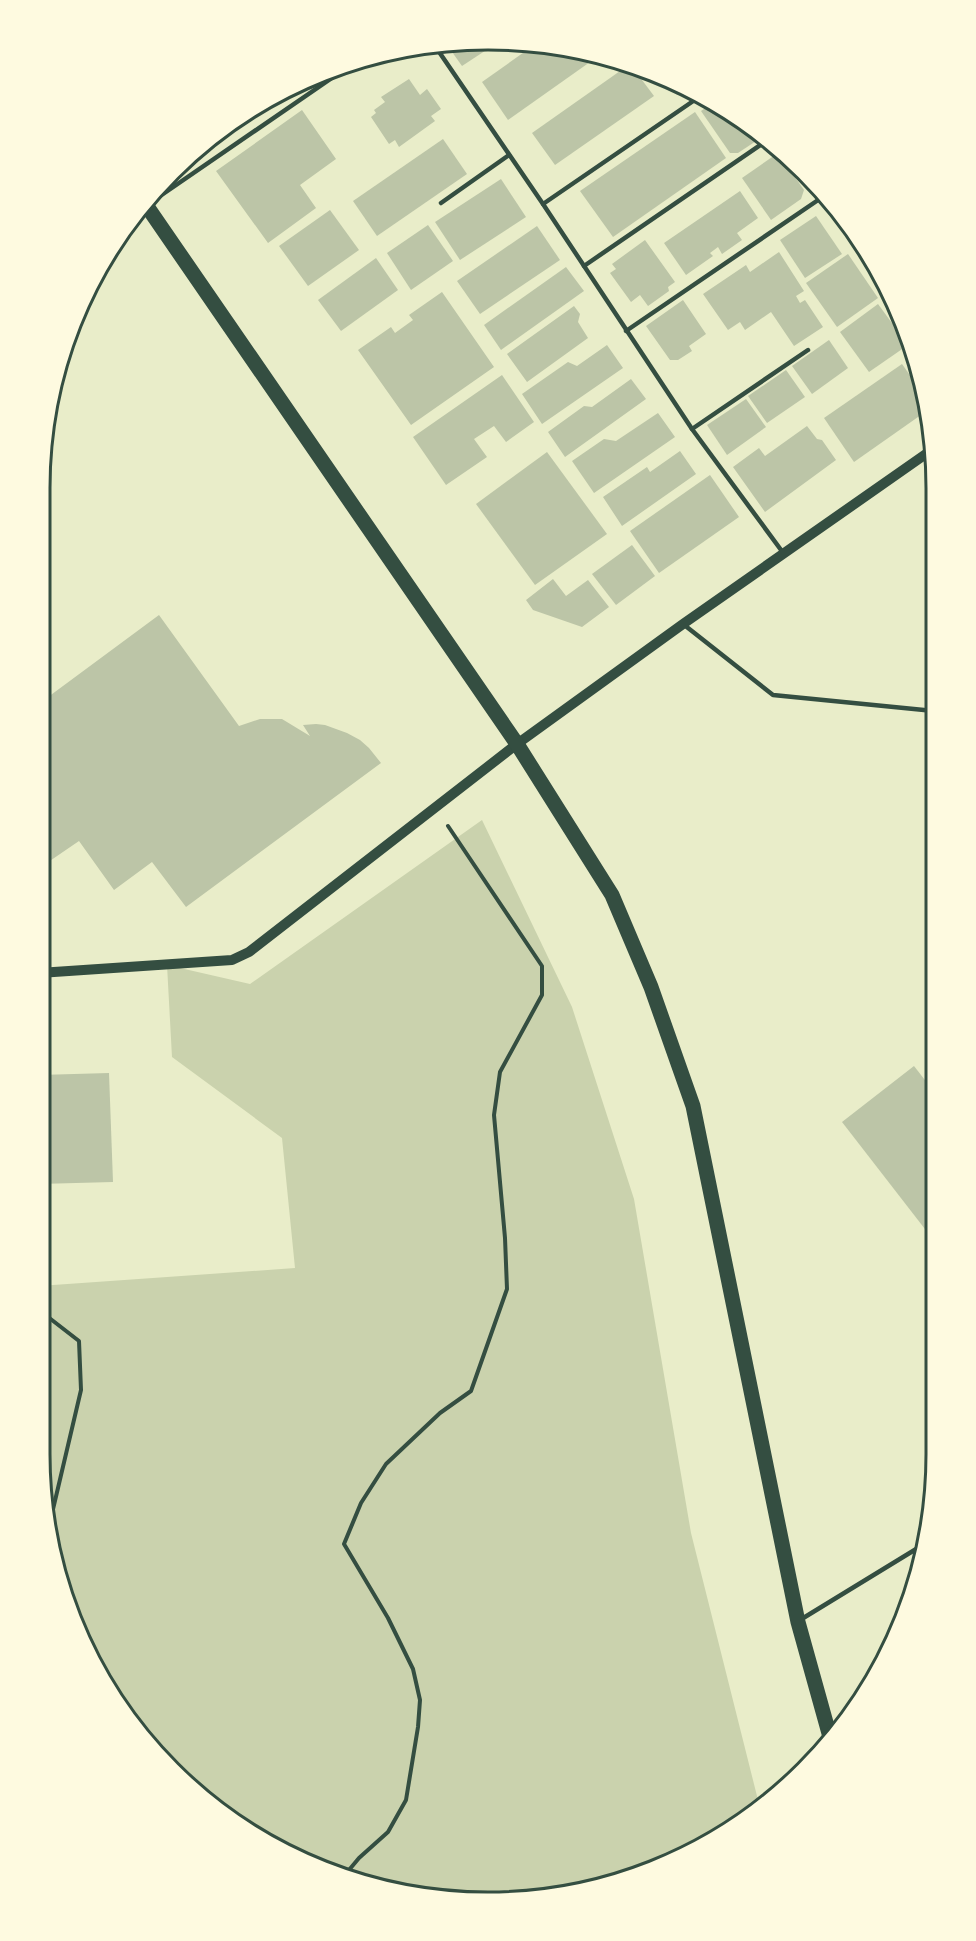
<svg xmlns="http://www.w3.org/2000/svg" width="976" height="1941" viewBox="0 0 976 1941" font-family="'DM Sans',sans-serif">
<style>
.green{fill:#cad2ad}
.building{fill:#bcc5a7}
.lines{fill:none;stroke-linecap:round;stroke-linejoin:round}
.path{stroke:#344e41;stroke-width:4}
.service{stroke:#344e41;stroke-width:4.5}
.tertiary{stroke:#344e41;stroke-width:10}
.primary{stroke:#344e41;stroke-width:15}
.rim{fill:none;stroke:#344e41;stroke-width:3}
</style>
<rect width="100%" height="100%" fill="#e9edc9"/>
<polygon class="green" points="482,820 572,1007 634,1199 691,1533 759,1804 687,1856 546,1898 400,1893 316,1868 239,1827 132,1727 63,1598 39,1453 39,1286 295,1268 282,1138 172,1057 167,965 250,984"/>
<g class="building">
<polygon points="480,41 500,41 462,66 445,42"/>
<polygon points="537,43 582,51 590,62 508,120 482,82"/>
<polygon points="630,64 654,96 555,165 532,133"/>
<polygon points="666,77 686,85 689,87 677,95"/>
<polygon points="409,79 420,95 427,89 441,109 431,116 435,121 399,147 395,140 389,144 371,117 376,113 374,110 385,102 381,97"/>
<polygon points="714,102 762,132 765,135 738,153 730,153 701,111"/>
<polygon points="302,110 336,159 300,185 316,208 268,243 216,171"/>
<polygon points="695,112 726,158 613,237 580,191"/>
<polygon points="443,139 467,174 377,236 353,201"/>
<polygon points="778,153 804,190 801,199 771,220 742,178"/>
<polygon points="501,179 526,217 460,260 435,222"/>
<polygon points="740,191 758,218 737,233 742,240 722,254 718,247 710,253 713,256 686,275 664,243"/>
<polygon points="330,210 359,250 308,286 279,246"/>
<polygon points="816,216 842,254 805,278 780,240"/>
<polygon points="428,225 453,261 411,290 387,253"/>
<polygon points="537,226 560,260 480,314 457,281"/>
<polygon points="645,240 675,282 668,287 669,291 648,306 640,295 631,302 610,273 616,269 612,264"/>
<polygon points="779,252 804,291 796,296 800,303 805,300 823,327 794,346 771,312 745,330 740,322 728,330 703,294 746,265 750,272"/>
<polygon points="848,254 878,298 837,327 806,283"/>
<polygon points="376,258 398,290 341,331 318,300"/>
<polygon points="566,267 584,291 501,350 484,325"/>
<polygon points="442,292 494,367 411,425 358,350 391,327 395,333 413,320 409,315"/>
<polygon points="683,300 706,334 689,346 692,351 678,360 670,360 646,326"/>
<polygon points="878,304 908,345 869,372 840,332"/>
<polygon points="574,306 580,314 578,322 588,338 527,382 507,354"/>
<polygon points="829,340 848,368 812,394 792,366"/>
<polygon points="607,345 623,368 542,424 522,394 568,362 577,366"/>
<polygon points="902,364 924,395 928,410 854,462 824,418"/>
<polygon points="786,370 805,397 767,423 748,396"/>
<polygon points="502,375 534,422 506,442 494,426 474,439 487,457 446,485 413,437"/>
<polygon points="631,379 646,399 565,457 548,432 584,406 592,407"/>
<polygon points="746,399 766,427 727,455 707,425"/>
<polygon points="658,413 675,437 594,493 572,461 604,439 616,441"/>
<polygon points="807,426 817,439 822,440 836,460 765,512 733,467 759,448 765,456"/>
<polygon points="680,451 696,474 622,526 603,497 647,467 650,472"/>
<polygon points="547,452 607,534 535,585 476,504"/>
<polygon points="710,475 739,517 659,573 630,531"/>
<polygon points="632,545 655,576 616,605 592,574"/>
<polygon points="553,579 566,596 588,580 609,607 582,627 533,610 526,600"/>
<polygon points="159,615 239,726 260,719 282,719 310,736 303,725 316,724 325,725 347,733 360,740 369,748 381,763 186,907 152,862 114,890 79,841 41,867 40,865 40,703"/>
<polygon points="914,1066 935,1093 935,1242 842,1122"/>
<polygon points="109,1073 113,1182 39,1184 39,1075"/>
</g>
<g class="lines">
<g class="path">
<polyline points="39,1310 79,1341 81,1390 50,1522"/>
<polyline points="344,1876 359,1858 388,1832 406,1800 418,1727 420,1700 413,1669 388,1618 344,1544 361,1503 386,1464 440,1413 471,1391 507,1289 505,1238 494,1115 500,1072 542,995 542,966 448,826"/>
</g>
<g class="service">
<polyline points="433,43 543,204 692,429 784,554"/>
<polyline points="820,191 881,278"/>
<polyline points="441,203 509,155"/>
<polyline points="543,204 702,95"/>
<polyline points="131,216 358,60"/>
<polyline points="584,266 769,139"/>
<polyline points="626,331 824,196"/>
<polyline points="692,429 808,350"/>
<polyline points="683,624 773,695 934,711"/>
<polyline points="40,632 41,631 40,629"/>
<polyline points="800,1620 926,1543"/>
</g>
<polyline class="tertiary" points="39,973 232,960 249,952 517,744 683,624 933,449"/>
<polyline class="primary" points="144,202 517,744 612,895 651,987 693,1106 798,1622 830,1737"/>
</g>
<path d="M0 0H976V1941H0ZM488 50H488A438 438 0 0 1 926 488V1454A438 438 0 0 1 488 1892H488A438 438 0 0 1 50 1454V488A438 438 0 0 1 488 50Z" fill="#fefae0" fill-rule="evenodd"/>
<path class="rim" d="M488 50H488A438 438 0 0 1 926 488V1454A438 438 0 0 1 488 1892H488A438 438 0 0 1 50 1454V488A438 438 0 0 1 488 50Z"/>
</svg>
